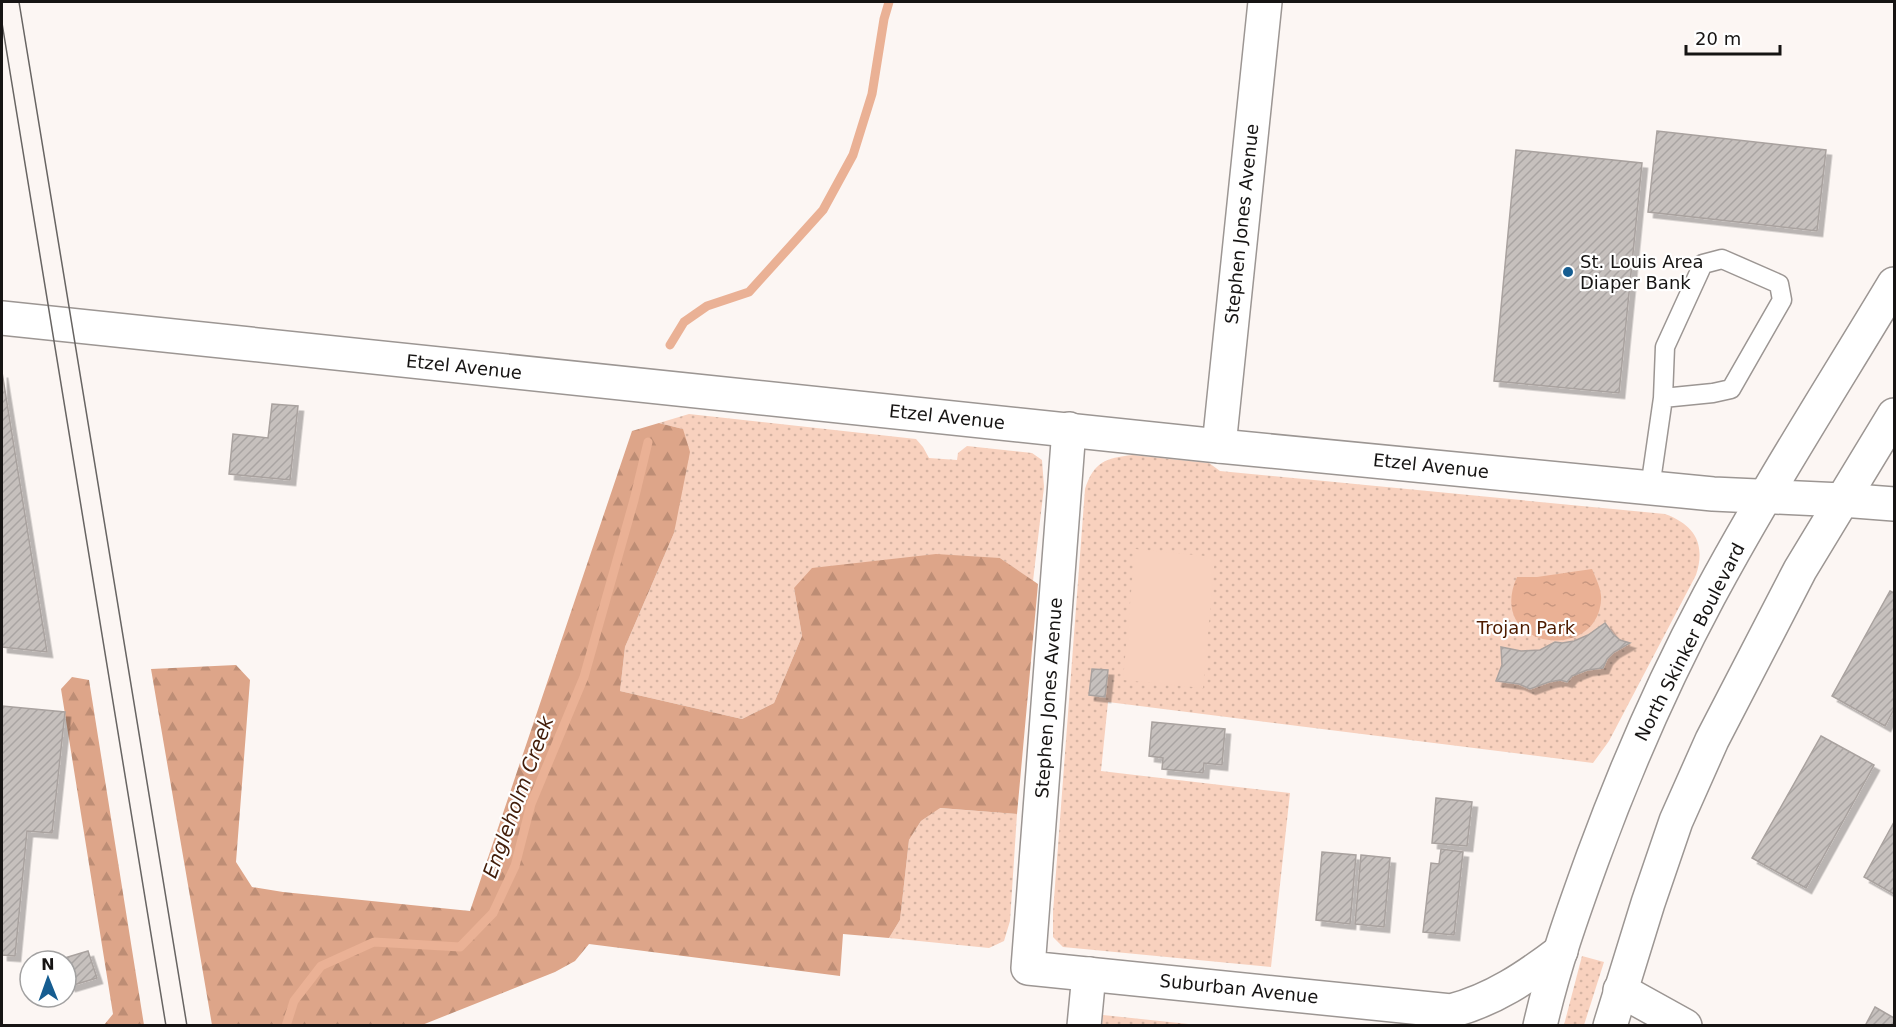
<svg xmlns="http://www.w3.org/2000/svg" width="1896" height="1027" viewBox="0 0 1896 1027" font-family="'DejaVu Sans',sans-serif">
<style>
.green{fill:url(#green-dots)}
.forest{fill:url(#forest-firs)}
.pitch{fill:#f8d1be}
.water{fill:url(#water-ripples)}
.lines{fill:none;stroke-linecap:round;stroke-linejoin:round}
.stream{stroke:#eab195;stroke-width:9}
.building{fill:url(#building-hatch);stroke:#a9a29f;stroke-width:1.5;filter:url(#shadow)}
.service-casing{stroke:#9c9693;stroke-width:21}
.minor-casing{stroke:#9c9693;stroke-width:36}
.tertiary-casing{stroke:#9c9693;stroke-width:36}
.primary-casing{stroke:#9c9693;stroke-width:36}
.service{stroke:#fff;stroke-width:18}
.minor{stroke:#fff;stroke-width:33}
.tertiary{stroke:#fff;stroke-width:33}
.primary{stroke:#fff;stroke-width:33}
.tram{stroke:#676462;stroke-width:1.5}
.poi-dot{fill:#165d91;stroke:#fff;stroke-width:2}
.labels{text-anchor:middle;stroke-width:4.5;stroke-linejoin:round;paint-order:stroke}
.street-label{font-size:18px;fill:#161413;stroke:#fff}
.poi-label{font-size:18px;fill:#161413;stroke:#fff;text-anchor:start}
.park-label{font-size:18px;fill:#4e1c00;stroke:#fff}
.water-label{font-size:20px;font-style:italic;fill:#421d09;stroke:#fff}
</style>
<defs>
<pattern id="green-dots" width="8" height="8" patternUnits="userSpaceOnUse" patternTransform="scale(1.5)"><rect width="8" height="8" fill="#f8d1be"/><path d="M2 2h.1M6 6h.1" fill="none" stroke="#d4b3a2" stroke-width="1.8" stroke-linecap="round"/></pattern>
<pattern id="forest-firs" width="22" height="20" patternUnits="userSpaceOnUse" patternTransform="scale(1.5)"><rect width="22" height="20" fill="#dda589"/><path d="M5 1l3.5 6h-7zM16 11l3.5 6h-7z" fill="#bd8d75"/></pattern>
<pattern id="water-ripples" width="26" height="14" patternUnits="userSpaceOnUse" patternTransform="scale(1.5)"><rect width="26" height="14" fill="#eab195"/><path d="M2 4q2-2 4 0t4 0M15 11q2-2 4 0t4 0" fill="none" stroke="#c89780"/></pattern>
<pattern id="building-hatch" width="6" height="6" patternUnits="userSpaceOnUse" patternTransform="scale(1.5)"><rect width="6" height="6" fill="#c6c0bd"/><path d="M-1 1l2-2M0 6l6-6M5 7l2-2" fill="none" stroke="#a9a4a2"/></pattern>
<filter id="shadow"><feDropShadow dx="5.5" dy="5.5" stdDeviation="0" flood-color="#0004"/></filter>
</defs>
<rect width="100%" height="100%" fill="#fcf6f3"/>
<g class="green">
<polygon points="689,414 916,439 923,447 929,458 957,460 958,453 967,446 1032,453 1042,460 1044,487 1033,581 1000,558 794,588 802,636 774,703 742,719 620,691 625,647 674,533 683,429 659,423"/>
<path d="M 1133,455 L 1209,463 L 1220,471 L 1665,514 C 1695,525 1706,544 1696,575 L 1609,741 L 1593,763 L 1108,702 L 1101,771 L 1290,793 L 1271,967 L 1063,947 L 1053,937 L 1053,912 L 1085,489 C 1094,462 1105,458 1133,455 Z"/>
<polygon points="939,808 1017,814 1010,921 1004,941 989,948 889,938 900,920 909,840 921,821"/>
<polygon points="1582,956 1604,962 1584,1025 1564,1025"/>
<polygon points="1103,1015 1198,1025 1102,1025"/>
</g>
<g class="forest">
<polygon points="659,423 683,429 690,452 674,533 625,647 620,691 742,719 774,703 802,636 794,588 812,568 936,554 1000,558 1038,584 1017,814 940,808 921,821 909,840 900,920 889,938 843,934 840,976 589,944 575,961 555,972 422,1025 212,1025 151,669 236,665 250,680 236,862 252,887 283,892 470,911 632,431"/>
<polygon points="72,677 89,680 144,1025 104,1025 113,1014 61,689"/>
</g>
<polygon class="pitch" points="1135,549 1215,557 1203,688 1123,680"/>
<path class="water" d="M 1592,569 C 1596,579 1602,590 1601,600 C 1597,664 1485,649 1517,577 L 1537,577 Z"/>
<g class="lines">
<g class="stream">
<polyline points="670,345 684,322 707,306 749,292 823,210 853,155 872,94 884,19 889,2"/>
<polyline points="286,1026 294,1001 321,966 374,942 460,947 493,913 515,866 531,804 584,677 634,500 648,442"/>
</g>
</g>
<g class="building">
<polygon points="1657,131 1826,150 1817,231 1648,212"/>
<polygon points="1516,150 1642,163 1619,393 1494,381"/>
<polygon points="2,372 47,652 2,647"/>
<polygon points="272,404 298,406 290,480 229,474 233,434 268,438"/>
<polygon points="1890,591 1894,593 1894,709 1885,726 1832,696"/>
<polygon points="1605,623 1613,634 1620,640 1630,643 1614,652 1607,659 1603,668 1587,670 1572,676 1567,682 1560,680 1549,682 1530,689 1519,684 1496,681 1502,665 1501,647 1521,651 1540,650 1555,642 1562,643 1574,641 1588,635"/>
<polygon points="1092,669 1108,670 1105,697 1089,695"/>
<polygon points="2,706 65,712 52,833 27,831 15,956 2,955"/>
<polygon points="1152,722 1225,729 1222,765 1204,763 1203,773 1162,769 1163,758 1149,756"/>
<polygon points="1821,736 1874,765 1806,888 1752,858"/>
<polygon points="1436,798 1472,802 1467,846 1432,843"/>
<polygon points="1894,822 1894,894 1864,877"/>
<polygon points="1441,849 1463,852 1454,935 1423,932 1431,863 1439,864"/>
<polygon points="1322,852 1356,855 1350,924 1316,920"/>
<polygon points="1361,855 1390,858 1384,927 1355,924"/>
<polygon points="88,951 97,978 70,986 66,975 66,961 61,961 61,959"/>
<polygon points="1875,1007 1894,1018 1894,1026 1865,1026"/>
</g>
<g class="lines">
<defs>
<polyline id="service" points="1650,488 1663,398 1665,347 1703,264 1722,259 1779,284 1782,300 1731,389 1713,393 1663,398"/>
<g id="minor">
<path d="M 1069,429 L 1028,968 L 1451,1011 C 1493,1000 1527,977 1561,951"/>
<polyline points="1219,446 1265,2"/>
<polyline points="1842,500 1894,504"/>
<polyline points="1620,990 1685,1026"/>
<polyline points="1084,1026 1089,974"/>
</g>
<polyline id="tertiary" points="2,318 1219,446 1713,494 1842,500"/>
<g id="primary">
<path d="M 1540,1026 C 1553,968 1573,912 1593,857 C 1626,767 1664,680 1709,596 C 1766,490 1832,387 1894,284"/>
<polyline points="1610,1026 1648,903 1676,821 1712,740 1800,570 1894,415"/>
</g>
</defs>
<use href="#service" class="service-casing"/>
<use href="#minor" class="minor-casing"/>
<use href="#tertiary" class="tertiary-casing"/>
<use href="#primary" class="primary-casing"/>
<use href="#service" class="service"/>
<use href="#minor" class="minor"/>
<use href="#tertiary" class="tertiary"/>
<use href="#primary" class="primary"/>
<g class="tram">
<polyline points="19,2 187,1026"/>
<polyline points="2,23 166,1026"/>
</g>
</g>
<circle class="poi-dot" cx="1568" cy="272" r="6"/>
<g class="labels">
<g class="street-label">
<text transform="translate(1242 224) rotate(-84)" y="6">Stephen Jones Avenue</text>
<text transform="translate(464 367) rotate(6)" y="6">Etzel Avenue</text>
<text transform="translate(947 417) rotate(6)" y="6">Etzel Avenue</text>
<text transform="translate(1431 466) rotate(6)" y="6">Etzel Avenue</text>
<text transform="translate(1690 642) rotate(-63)" y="6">North Skinker Boulevard</text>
<text transform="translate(1049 698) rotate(-86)" y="6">Stephen Jones Avenue</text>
<text transform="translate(1239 989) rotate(6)" y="6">Suburban Avenue</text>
</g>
<g class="poi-label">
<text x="1580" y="268">St. Louis Area<tspan x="1580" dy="21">Diaper Bank</tspan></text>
</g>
<g class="park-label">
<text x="1526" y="634">Trojan Park</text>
</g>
<g class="water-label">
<text transform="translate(518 797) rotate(-70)" y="7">Engleholm Creek</text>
</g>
</g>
<rect width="1896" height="1027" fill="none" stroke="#161413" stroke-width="6"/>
<g transform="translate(48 979) rotate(359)"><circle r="28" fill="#ffffff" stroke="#a2a1a1" stroke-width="1.5"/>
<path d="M0-4.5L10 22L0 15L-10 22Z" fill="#165d91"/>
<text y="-9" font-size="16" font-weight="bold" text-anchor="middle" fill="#161413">N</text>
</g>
<path d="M1686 45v9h94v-9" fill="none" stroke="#161413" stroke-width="3"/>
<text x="1695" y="45" font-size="18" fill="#161413" stroke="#ffffff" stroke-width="4.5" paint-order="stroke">20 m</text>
</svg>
